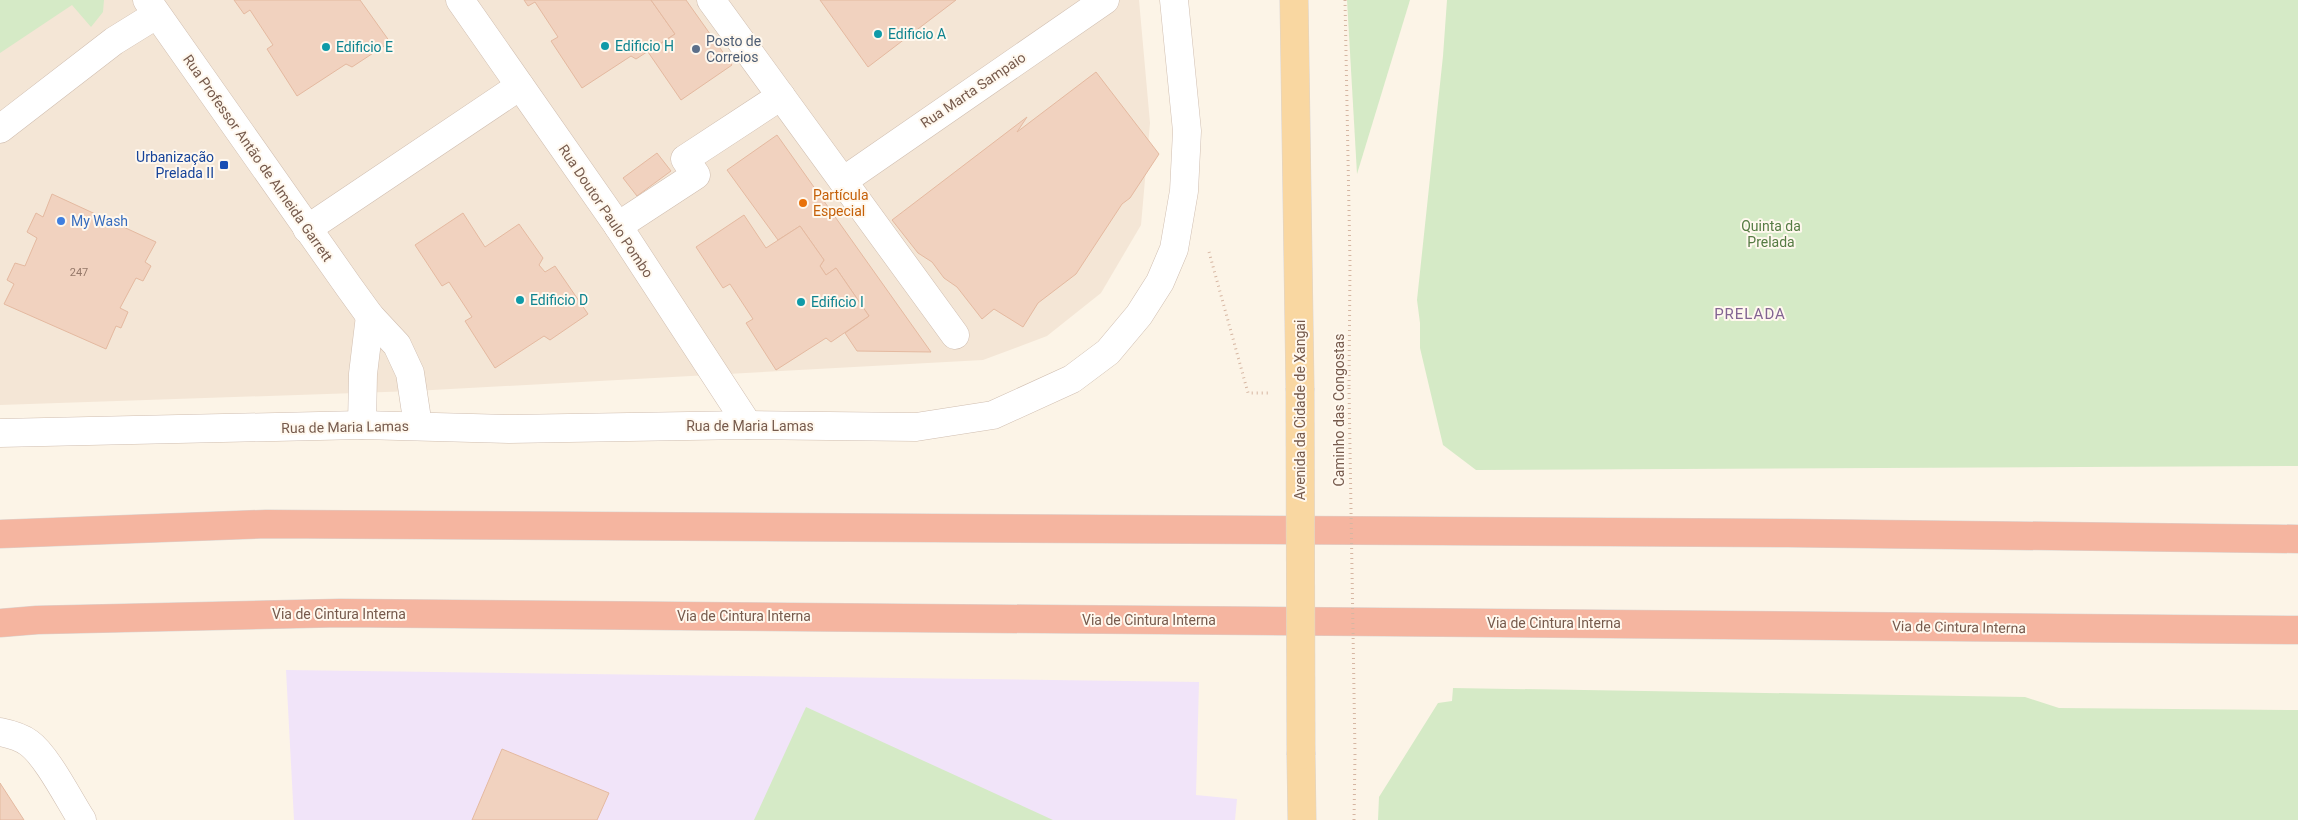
<svg xmlns="http://www.w3.org/2000/svg" width="2298" height="820" viewBox="0 0 2298 820" font-family="Roboto,sans-serif">
<style>
.residential{fill:#f4e6d6}
.education{fill:#f1e4f9}
.green{fill:#d5eac6}
.building{fill:#f1d2bf;stroke:#e4b9a0}
.lines{fill:none;stroke-linecap:round;stroke-linejoin:round}
.minor-casing{stroke:#d0beb0;stroke-width:29}
.major-casing{stroke:#dbd4d0;stroke-width:29}
.highway-casing{stroke:#dbd4d0;stroke-width:29}
.path{stroke:#d6b6a2;stroke-width:3;stroke-dasharray:1 4;stroke-linecap:butt}
.minor{stroke:#fff;stroke-width:28}
.major{stroke:#f9d7a1;stroke-width:28}
.highway{stroke:#f5b5a0;stroke-width:28}
.major-bridge-casing{stroke:#dbd4d0;stroke-width:29;stroke-linecap:butt}
.path-bridge{stroke:#d6b6a2;stroke-width:3;stroke-dasharray:1 4;stroke-linecap:butt}
.major-bridge{stroke:#f9d7a1;stroke-width:28}
.culture-dot{fill:#0f9aa8;stroke:#fff8ee;stroke-width:2}
.service-dot{fill:#5c6f8a;stroke:#fff8ee;stroke-width:2}
.transit-dot{fill:#1a4fb4;stroke:#fff8ee;stroke-width:2}
.food-dot{fill:#e8710a;stroke:#fff8ee;stroke-width:2}
.shop-dot{fill:#3f7fe0;stroke:#fff8ee;stroke-width:2}
.labels{text-anchor:middle;stroke-width:4;stroke-linejoin:round;paint-order:stroke}
.number-label{font-size:11px;fill:#957869}
.culture-label{font-size:14px;fill:#0d838f;stroke:#fff8ee;text-anchor:start}
.service-label{font-size:14px;fill:#4e5e75;stroke:#fff8ee;text-anchor:start}
.street-label{font-size:14px;fill:#765a4c;stroke:#fff8ee}
.transit-label{font-size:14px;fill:#164399;stroke:#fff8ee;text-anchor:end}
.food-label{font-size:14px;fill:#c56008;stroke:#fff8ee;text-anchor:start}
.shop-label{font-size:14px;fill:#366cbe;stroke:#fff8ee;text-anchor:start}
.park-label{font-size:14px;fill:#557b43;stroke:#fff8ee}
.neighbourhood-label{font-size:15px;letter-spacing:1px;fill:#826492;stroke:#fff8ee}
</style>
<rect width="100%" height="100%" fill="#fcf4e7"/>
<polygon class="residential" points="0,0 1139,0 1150,123 1141,225 1101,293 1047,336 983,360 414,391 0,405"/>
<polygon class="education" points="286,670 1199,682 1196,795 1237,799 1235,820 294,820"/>
<g class="green">
<polygon points="0,0 104,0 103,12 91,27 72,5 0,53"/>
<polygon points="1347,0 1410,0 1357,174"/>
<polygon points="1447,0 2298,0 2298,466 1476,470 1443,445 1420,348 1420,323 1417,300 1443,56"/>
<polygon points="1453,688 2025,697 2059,708 2298,710 2298,820 1378,820 1379,797 1438,703 1452,701"/>
<polygon points="806,707 1053,820 754,820"/>
</g>
<g class="building">
<polygon points="234,0 360,0 390,42 352,67 346,64 297,96 267,49 273,45 250,10 244,14"/>
<polygon points="524,0 651,0 675,34 636,59 631,56 582,88 551,41 558,37 535,2 528,6"/>
<polygon points="651,0 686,0 732,65 681,100 648,52 675,34"/>
<polygon points="820,0 956,0 868,67"/>
<polygon points="1096,72 1159,154 1130,198 1122,204 1076,274 1038,303 1023,327 994,309 982,319 957,287 944,278 932,262 918,253 892,220 1027,117 1017,132"/>
<polygon points="777,135 931,352 857,351 845,333 869,316 836,268 826,275 820,266 824,260 800,226 778,240 727,170"/>
<polygon points="657,153 671,171 637,196 623,178"/>
<polygon points="52,194 156,242 145,262 151,266 143,281 136,278 120,308 128,312 121,328 116,326 106,349 4,304 14,284 7,280 15,263 25,266 37,238 27,232 36,213 43,217"/>
<polygon points="463,213 485,247 519,224 543,258 539,265 545,272 555,266 588,314 550,340 544,336 495,368 465,321 472,317 449,282 442,286 415,245"/>
<polygon points="744,215 766,248 800,226 824,260 820,266 826,275 836,268 869,316 831,342 826,338 776,370 746,323 753,319 730,284 723,288 696,247"/>
<polygon points="502,749 609,793 597,820 472,820"/>
<polygon points="0,783 24,820 0,820"/>
</g>
<g class="lines">
<defs>
<g id="minor">
<polyline points="147,0 349,287 370,316 397,345 410,373 418,426"/>
<polyline points="460,0 618,226 748,425"/>
<polyline points="711,0 955,335"/>
<polyline points="0,129 114,41 156,15"/>
<polyline points="843,181 1105,0"/>
<polyline points="618,226 696,175 685,159 781,96"/>
<polyline points="307,229 520,86"/>
<polyline points="362,425 363,374 370,316"/>
<polyline points="0,433 362,425 509,429 748,425 916,427 993,415 1072,379 1108,352 1139,315 1160,282 1174,249 1184,191 1187,131 1174,0"/>
<path d="M 0,732 C 10,734 21,737 29,743 C 47,756 69,800 82,820"/>
</g>
<g id="major">
<polyline points="1294,0 1300,388"/>
<polyline points="1301,755 1302,820"/>
</g>
<g id="highway">
<polyline points="0,534 266,524 1788,533 2298,539"/>
<polyline points="0,623 37,620 340,613 2298,630"/>
</g>
</defs>
<use href="#minor" class="minor-casing"/>
<use href="#major" class="major-casing"/>
<use href="#highway" class="highway-casing"/>
<g class="path">
<polyline points="1345,0 1350,263 1349,388"/>
<polyline points="1209,252 1248,393 1268,393"/>
<polyline points="1354,820 1355,753"/>
</g>
<use href="#minor" class="minor"/>
<use href="#major" class="major"/>
<use href="#highway" class="highway"/>
<defs>
<polyline id="major-bridge" points="1300,388 1301,755"/>
</defs>
<use href="#major-bridge" class="major-bridge-casing"/>
<polyline class="path-bridge" points="1349,388 1355,753"/>
<use href="#major-bridge" class="major-bridge"/>
</g>
<g class="culture-dot">
<circle cx="878" cy="34" r="5"/>
<circle cx="605" cy="46" r="5"/>
<circle cx="326" cy="47" r="5"/>
<circle cx="520" cy="300" r="5"/>
<circle cx="801" cy="302" r="5"/>
</g>
<circle class="service-dot" cx="696" cy="49" r="5"/>
<rect class="transit-dot" x="219" y="160" width="10" height="10" rx="2.5"/>
<circle class="food-dot" cx="803" cy="203" r="5"/>
<circle class="shop-dot" cx="61" cy="221" r="5"/>
<g class="labels">
<g class="number-label">
<text x="79" y="276">247</text>
</g>
<g class="culture-label">
<text x="888" y="39">Edificio A</text>
<text x="615" y="51">Edificio H</text>
<text x="336" y="52">Edificio E</text>
<text x="530" y="305">Edificio D</text>
<text x="811" y="307">Edificio I</text>
</g>
<g class="service-label">
<text x="706" y="46">Posto de<tspan x="706" dy="16">Correios</tspan></text>
</g>
<g class="street-label">
<text transform="translate(973 90) rotate(-34)" y="5">Rua Marta Sampaio</text>
<text transform="translate(258 158) rotate(55)" y="5">Rua Professor Antão de Almeida Garrett</text>
<text transform="translate(606 211) rotate(56)" y="5">Rua Doutor Paulo Pombo</text>
<text transform="translate(1300 410) rotate(-90)" y="5">Avenida da Cidade de Xangai</text>
<text transform="translate(1339 410) rotate(-90)" y="5">Caminho das Congostas</text>
<text x="750" y="431">Rua de Maria Lamas</text>
<text transform="translate(345 427) rotate(-1)" y="5">Rua de Maria Lamas</text>
<text x="339" y="619">Via de Cintura Interna</text>
<text x="744" y="621">Via de Cintura Interna</text>
<text x="1149" y="625">Via de Cintura Interna</text>
<text x="1554" y="628">Via de Cintura Interna</text>
<text transform="translate(1959 627) rotate(1)" y="5">Via de Cintura Interna</text>
</g>
<g class="transit-label">
<text x="214" y="162">Urbanização<tspan x="214" dy="16">Prelada II</tspan></text>
</g>
<g class="food-label">
<text x="813" y="200">Partícula<tspan x="813" dy="16">Especial</tspan></text>
</g>
<g class="shop-label">
<text x="71" y="226">My Wash</text>
</g>
<g class="park-label">
<text x="1771" y="231">Quinta da<tspan x="1771" dy="16">Prelada</tspan></text>
</g>
<g class="neighbourhood-label">
<text x="1750" y="319">PRELADA</text>
</g>
</g>
</svg>
